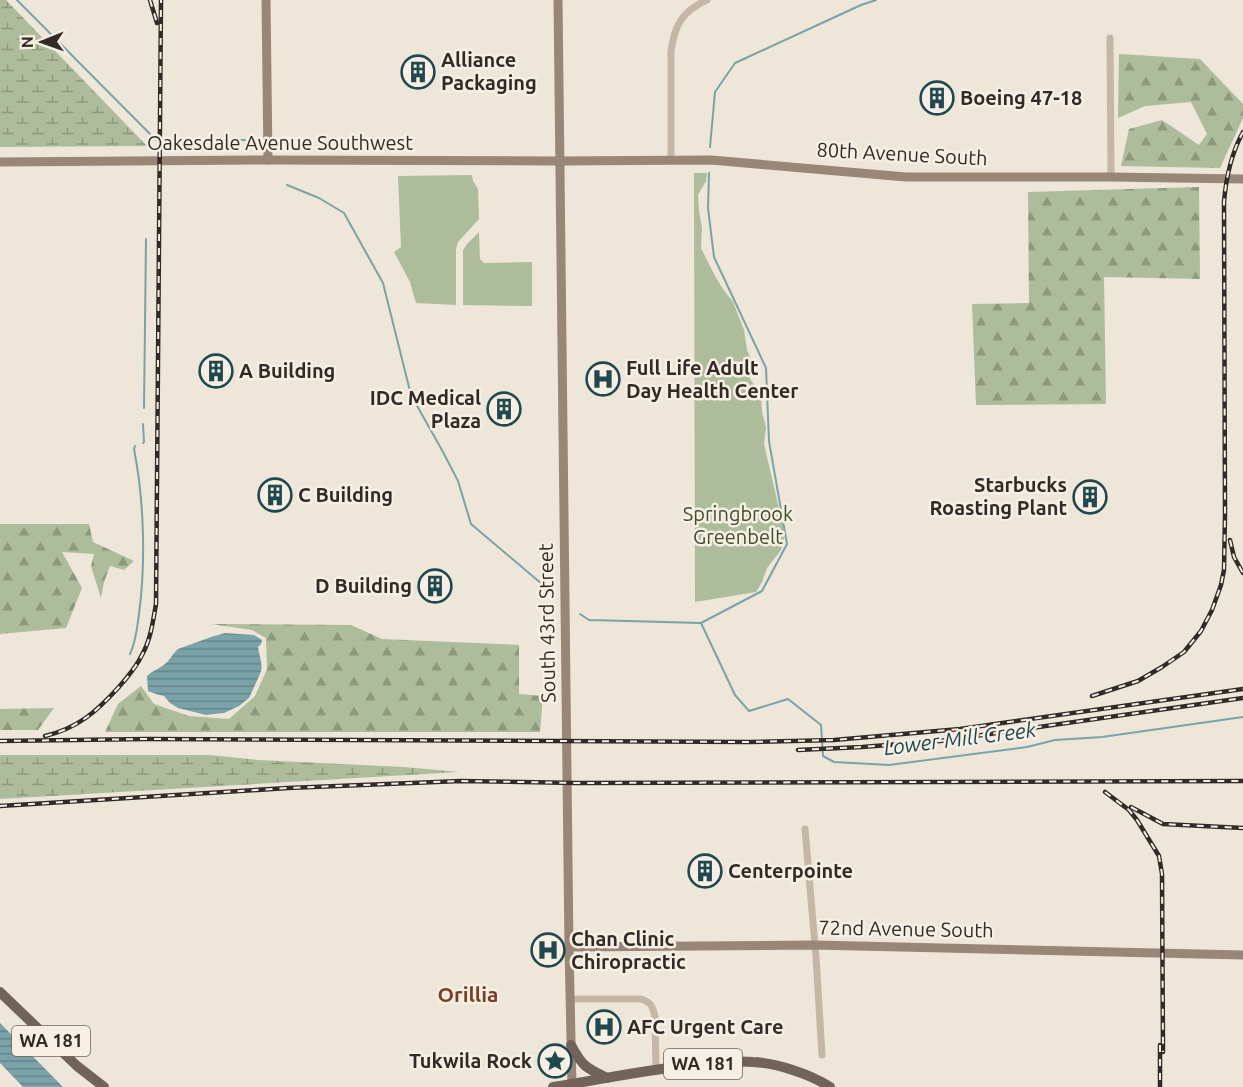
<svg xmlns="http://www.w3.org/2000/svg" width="1243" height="1087" viewBox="0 0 1243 1087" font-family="Ubuntu,sans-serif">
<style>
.green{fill:#adbc9a}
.forest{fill:url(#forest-firs)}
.wetland{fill:url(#wetland-marsh)}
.water{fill:url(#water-rules)}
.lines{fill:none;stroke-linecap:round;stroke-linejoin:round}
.stream{stroke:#7aa3a9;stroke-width:2}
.street{stroke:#c5b6a5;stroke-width:7}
.secondary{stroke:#988677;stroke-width:9}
.primary{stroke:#726358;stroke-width:10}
.rail-casing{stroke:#312a26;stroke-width:4.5}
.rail{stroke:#f7efe4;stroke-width:2;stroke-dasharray:7;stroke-linecap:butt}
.labels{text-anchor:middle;stroke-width:5;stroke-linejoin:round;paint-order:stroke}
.shield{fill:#f7efe4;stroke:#6c655f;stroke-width:1.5}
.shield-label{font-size:18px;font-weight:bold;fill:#312a26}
.poi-label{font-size:20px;font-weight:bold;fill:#312a26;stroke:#f7efe4;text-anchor:start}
.street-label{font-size:20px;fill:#312a26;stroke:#f7efe4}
.park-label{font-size:20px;fill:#3e4d2c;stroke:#f7efe4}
.water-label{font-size:21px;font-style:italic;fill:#1f484f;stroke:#f7efe4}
.neighbourhood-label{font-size:21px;font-weight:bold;fill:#794026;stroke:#f7efe4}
</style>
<defs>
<pattern id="forest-firs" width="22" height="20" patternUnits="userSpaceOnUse" patternTransform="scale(1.5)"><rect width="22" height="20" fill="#adbc9a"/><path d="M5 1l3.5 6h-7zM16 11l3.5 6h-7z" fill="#8d997d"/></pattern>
<pattern id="wetland-marsh" width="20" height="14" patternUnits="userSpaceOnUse" patternTransform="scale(1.5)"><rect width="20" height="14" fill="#adbc9a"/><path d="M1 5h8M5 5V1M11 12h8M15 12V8" fill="none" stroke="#8d997d"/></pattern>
<pattern id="water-rules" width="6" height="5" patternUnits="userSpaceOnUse" patternTransform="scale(1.5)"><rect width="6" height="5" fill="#7aa3a9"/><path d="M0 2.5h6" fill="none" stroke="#658589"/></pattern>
</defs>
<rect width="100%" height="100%" fill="#eee6d8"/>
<g class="green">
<polygon points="694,173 707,173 706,181 698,195 699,211 702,228 701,248 715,276 723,289 733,302 744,330 747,350 753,364 750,379 761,394 762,412 766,427 764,444 785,534 781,550 767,568 762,582 756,592 695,602"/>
<polygon points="472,175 473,181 478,189 479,219 458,242 456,249 456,305 416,303 410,282 394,252 401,247 398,176"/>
<polygon points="479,232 480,259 484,263 532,262 532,306 463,305 463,250 468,243"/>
</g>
<g class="forest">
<polygon points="1119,54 1200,59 1243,104 1243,118 1220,168 1121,166 1129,129 1162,120 1199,145 1207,134 1191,102 1145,106 1118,118"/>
<polygon points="1199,187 1200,279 1104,277 1106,404 976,405 972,304 1029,303 1028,192"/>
<polygon points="0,524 89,524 93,542 134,561 124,570 110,566 104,582 101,598 91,566 94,554 62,552 82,588 66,628 0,634"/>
<polygon points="211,624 351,625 382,639 519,645 519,694 543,696 540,732 105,732 118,704 141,686 154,704 189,716 229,719 255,696 267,669 266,638 252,630"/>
<polygon points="54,708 38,730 0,730 0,709"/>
</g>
<g class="wetland">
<polygon points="0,0 6,0 147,146 0,147"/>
<polygon points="0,755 210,755 258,760 404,767 459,772 0,799"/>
</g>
<g class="water">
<path d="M 225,633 L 254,635 L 262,640 L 261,644 L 258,647 C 259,656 264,665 260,674 L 249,698 L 239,706 L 224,713 L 206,715 L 178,708 L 170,703 L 164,696 L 156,694 L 148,691 L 147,676 C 153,670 162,668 168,661 C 172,657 173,653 178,649 L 211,637 Z"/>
<polygon points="0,1023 63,1087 23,1087 0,1063"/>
</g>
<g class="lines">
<g class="stream">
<polyline points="17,0 156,140 245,140"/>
<polyline points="710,147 715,92 735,63 861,5 876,0"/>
<polyline points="287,185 319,198 344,213 383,283 411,395 443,452 458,481 471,524 549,590"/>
<polyline points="144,408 146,239"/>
<polyline points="143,443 144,442 143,424"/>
<polyline points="580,614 589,620 701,623 762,591 787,544 769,441 766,368 714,257 708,208 709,173"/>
<polyline points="701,623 735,695 749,711 788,699 821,725 823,756 834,762 889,765 1027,747 1055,740 1102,737 1243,717"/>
<path d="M 130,654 C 136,642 137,628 139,614 C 146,562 144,500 134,449 L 135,446"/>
</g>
<g class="street">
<polyline points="1110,38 1111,177"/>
<path d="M 671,160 L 671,52 C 674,26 682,11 707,0"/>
<polyline points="805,829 816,957 822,1055"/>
<path d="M 570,999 L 641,999 C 651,1002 653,1007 655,1017 L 656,1069"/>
</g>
<g class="secondary">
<polyline points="266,0 268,160"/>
<polyline points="558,0 569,947 572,1087"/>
<polyline points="0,162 262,160 559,161 711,160 906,177 1111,177 1243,179"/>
<polyline points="569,947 814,945 1243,955"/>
</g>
<g class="primary">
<polyline points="0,992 77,1066 104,1087"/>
<path d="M 571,1045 C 582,1066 586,1068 607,1078"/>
<path d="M 553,1087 C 597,1080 640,1071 684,1066 C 706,1063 730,1060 753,1062 C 776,1063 810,1074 830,1087"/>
</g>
<defs>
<g id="rail">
<polyline points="150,0 157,23"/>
<polyline points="1230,540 1234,557 1243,573"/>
<path d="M 1092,696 L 1138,681 L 1162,667 L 1184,652 L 1201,631 L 1212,610 L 1221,585 L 1224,570 L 1225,514 L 1224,202 C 1226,178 1231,154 1243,132"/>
<path d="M 45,736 C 78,728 96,712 118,688 C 127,678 137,666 143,653 C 151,638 153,621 156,604 L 161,0"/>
<polyline points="0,741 148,739 749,742 834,740 960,729 1243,689"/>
<polyline points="798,750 862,747 940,741 1243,698"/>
<polyline points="1105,792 1129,810 1137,820 1159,856 1162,874 1163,1052"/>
<polyline points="0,806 288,788 461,781 577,783 1243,781"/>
<polyline points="1131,807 1163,824 1243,828"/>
<polyline points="1160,1045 1160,1087"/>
</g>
</defs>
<use href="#rail" class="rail-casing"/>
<use href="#rail" class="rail"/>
</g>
<defs>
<symbol id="building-ring" viewBox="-11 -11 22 22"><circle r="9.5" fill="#f7efe4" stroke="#1f484f" stroke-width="1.5"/><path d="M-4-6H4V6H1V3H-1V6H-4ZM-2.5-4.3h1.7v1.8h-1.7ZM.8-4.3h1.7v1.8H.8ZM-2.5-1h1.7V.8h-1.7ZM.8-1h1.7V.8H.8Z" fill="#1f484f"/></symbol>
<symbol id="hospital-ring" viewBox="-11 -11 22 22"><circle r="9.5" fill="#f7efe4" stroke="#1f484f" stroke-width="1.5"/><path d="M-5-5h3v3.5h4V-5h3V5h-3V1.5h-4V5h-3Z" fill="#1f484f"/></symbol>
<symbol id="sight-ring" viewBox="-11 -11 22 22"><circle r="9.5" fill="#f7efe4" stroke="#1f484f" stroke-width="1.5"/><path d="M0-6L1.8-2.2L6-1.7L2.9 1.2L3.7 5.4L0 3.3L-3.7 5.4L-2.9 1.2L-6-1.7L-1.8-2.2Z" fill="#1f484f"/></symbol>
</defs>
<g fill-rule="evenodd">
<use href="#building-ring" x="399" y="53" width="38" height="38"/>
<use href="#building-ring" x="918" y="79" width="38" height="38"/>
<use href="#building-ring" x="197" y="352" width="38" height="38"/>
<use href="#hospital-ring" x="584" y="360" width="38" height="38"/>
<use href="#building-ring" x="485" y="390" width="38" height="38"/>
<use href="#building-ring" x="256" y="476" width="38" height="38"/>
<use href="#building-ring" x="1071" y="478" width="38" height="38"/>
<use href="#building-ring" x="416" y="567" width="38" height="38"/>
<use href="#building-ring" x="686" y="852" width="38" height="38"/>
<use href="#hospital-ring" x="529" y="931" width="38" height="38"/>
<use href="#hospital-ring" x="585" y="1008" width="38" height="38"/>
<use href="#sight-ring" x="536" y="1042" width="38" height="38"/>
</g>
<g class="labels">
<g class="shield">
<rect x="12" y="1026" width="78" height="30" rx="4.5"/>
<rect x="664" y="1049" width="78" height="30" rx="4.5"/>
</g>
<g class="shield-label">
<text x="51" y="1047">WA 181</text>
<text x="703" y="1070">WA 181</text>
</g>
<g class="poi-label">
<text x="441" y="67">Alliance<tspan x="441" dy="23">Packaging</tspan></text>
<text x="960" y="105">Boeing 47-18</text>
<text x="626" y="375">Full Life Adult<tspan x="626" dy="23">Day Health Center</tspan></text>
<text x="239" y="378">A Building</text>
<text x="481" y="405" text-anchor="end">IDC Medical<tspan x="481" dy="23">Plaza</tspan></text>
<text x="1067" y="492" text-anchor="end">Starbucks<tspan x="1067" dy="23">Roasting Plant</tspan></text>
<text x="298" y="502">C Building</text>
<text x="412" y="593" text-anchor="end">D Building</text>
<text x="728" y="878">Centerpointe</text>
<text x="571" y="946">Chan Clinic<tspan x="571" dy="23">Chiropractic</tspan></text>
<text x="627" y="1034">AFC Urgent Care</text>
<text x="532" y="1068" text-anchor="end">Tukwila Rock</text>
</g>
<g class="street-label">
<text x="280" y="150">Oakesdale Avenue Southwest</text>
<text transform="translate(902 154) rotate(3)" y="7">80th Avenue South</text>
<text transform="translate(547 623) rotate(-91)" y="7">South 43rd Street</text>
<text transform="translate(906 929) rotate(1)" y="7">72nd Avenue South</text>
</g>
<g class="park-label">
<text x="738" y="521">Springbrook<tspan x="738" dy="23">Greenbelt</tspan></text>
</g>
<g class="water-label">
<text transform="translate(960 739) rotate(-7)" y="7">Lower Mill Creek</text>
</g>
<g class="neighbourhood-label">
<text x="468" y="1002">Orillia</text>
</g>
</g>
<g transform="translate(42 42) rotate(269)" stroke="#f7efe4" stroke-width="4.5" paint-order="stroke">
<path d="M0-4.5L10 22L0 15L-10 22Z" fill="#312a26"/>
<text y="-9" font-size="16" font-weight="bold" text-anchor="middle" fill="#312a26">N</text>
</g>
</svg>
